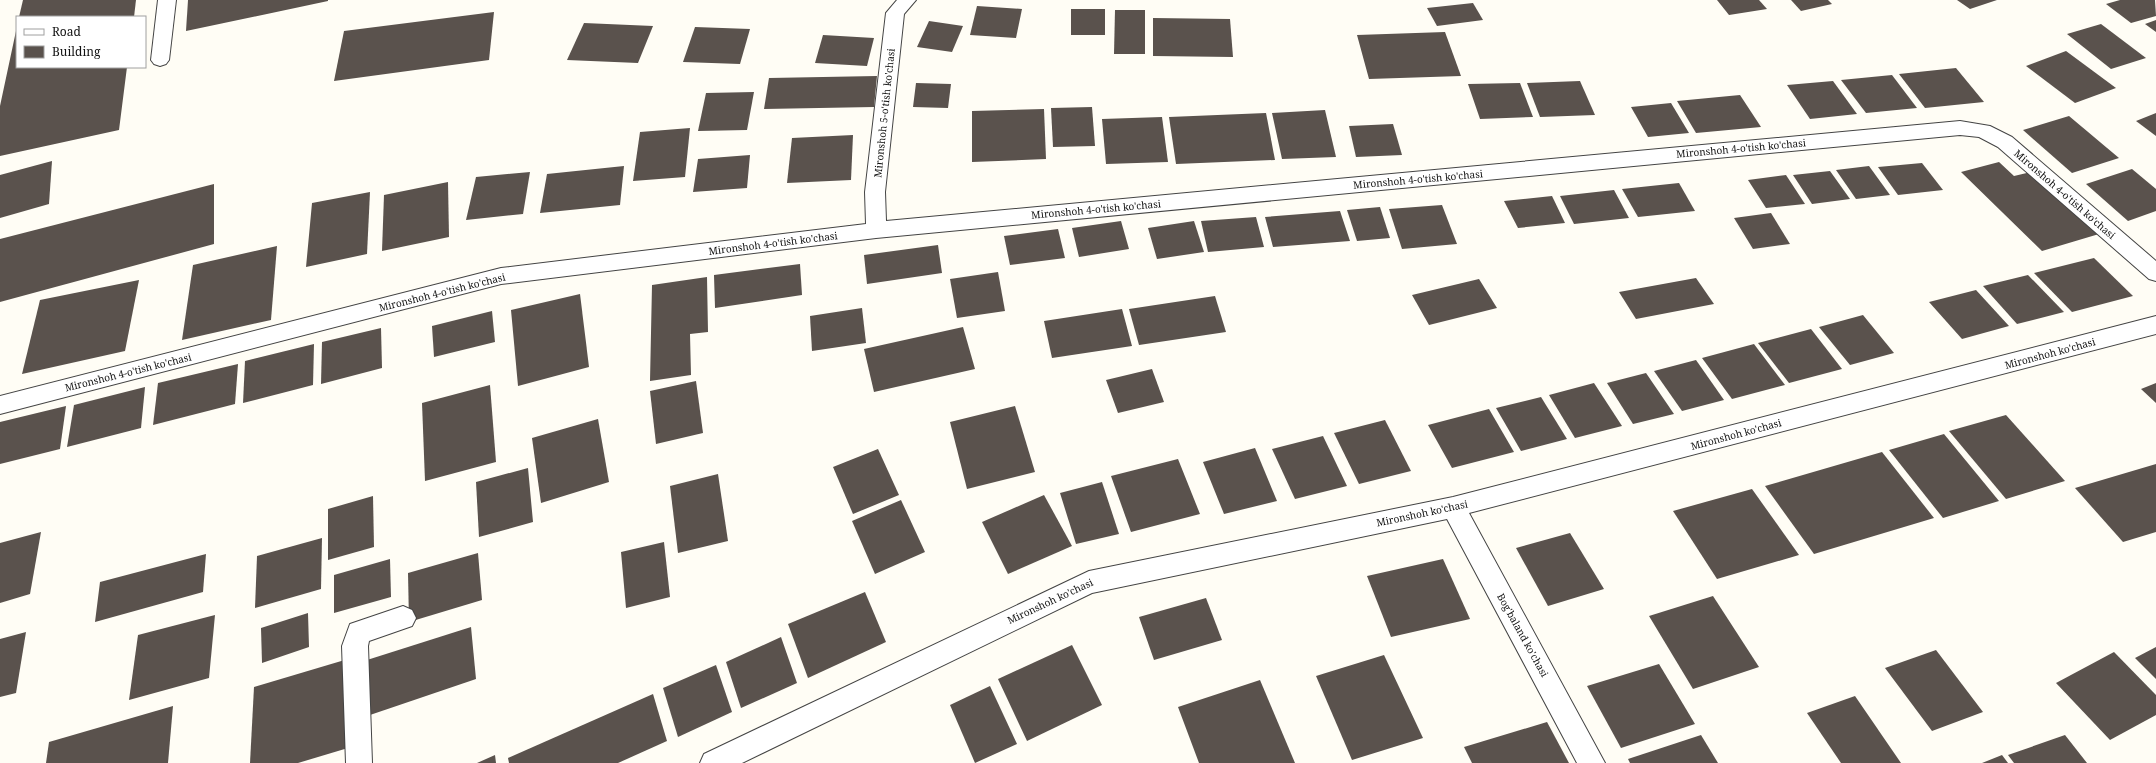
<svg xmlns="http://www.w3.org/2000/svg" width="2156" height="763" viewBox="0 0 2156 763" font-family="'Noto Serif',serif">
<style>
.building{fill:#5a524d}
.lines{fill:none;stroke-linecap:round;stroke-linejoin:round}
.minor-casing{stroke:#444;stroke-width:2}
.minor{fill:#fff;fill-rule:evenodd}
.labels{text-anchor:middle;stroke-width:4;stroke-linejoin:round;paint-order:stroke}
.street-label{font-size:10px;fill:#111;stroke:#fff}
</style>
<rect width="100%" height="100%" fill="#fffdf5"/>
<g class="building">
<polygon points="23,0 136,0 134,17 19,17"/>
<polygon points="188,0 328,0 328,1 186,31"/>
<polygon points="1717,0 1759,0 1767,9 1729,15"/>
<polygon points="1791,0 1828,0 1832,4 1801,11"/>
<polygon points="1957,0 1997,0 1970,9"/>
<polygon points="2120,0 2155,0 2156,16 2131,23 2106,4"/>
<polygon points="1473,3 1483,20 1437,26 1427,8"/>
<polygon points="977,6 1022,9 1016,38 970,35"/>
<rect x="1071" y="9" width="34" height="26"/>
<polygon points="1115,10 1145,10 1145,54 1114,54"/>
<polygon points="494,12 489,60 334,81 344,31"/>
<polygon points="1153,18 1230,19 1233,57 1153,56"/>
<polygon points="2156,20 2156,32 2145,24"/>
<polygon points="929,21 963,26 952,52 917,47"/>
<polygon points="584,23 653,26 638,63 567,60"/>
<polygon points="2101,24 2146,58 2111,69 2067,34"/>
<polygon points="695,27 750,29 740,64 683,62"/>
<polygon points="16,31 17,67 127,67 119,130 0,156 0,106"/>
<polygon points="1445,32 1461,76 1369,79 1357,35"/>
<polygon points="823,35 874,38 867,66 815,63"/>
<polygon points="2066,51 2116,88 2075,103 2026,66"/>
<polygon points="1956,68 1984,102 1925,108 1899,74"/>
<polygon points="1892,75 1917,108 1866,113 1841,80"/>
<polygon points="877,76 874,107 764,109 769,78"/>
<polygon points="1580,81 1595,115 1540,117 1527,83"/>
<polygon points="1833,81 1857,114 1810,119 1787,85"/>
<polygon points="916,83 951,84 948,108 913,107"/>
<polygon points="1520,83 1533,117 1480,119 1468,84"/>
<polygon points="754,92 747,130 698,131 706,93"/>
<polygon points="1740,95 1761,127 1696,133 1677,101"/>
<polygon points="1671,103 1689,133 1648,137 1631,107"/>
<polygon points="1092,107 1095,146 1053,147 1051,108"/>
<polygon points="1044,109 1046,159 972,162 972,111"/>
<polygon points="1325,110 1336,157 1282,159 1272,113"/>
<polygon points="1266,113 1275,160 1176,164 1169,117"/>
<polygon points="2156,113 2156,136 2136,121"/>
<polygon points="2069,116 2119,158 2072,173 2023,130"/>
<polygon points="1162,117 1168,162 1106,164 1102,119"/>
<polygon points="1393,124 1402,155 1356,157 1349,126"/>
<polygon points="690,128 685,177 633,181 640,132"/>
<polygon points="853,135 851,180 787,183 792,138"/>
<polygon points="750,155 747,188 693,192 698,159"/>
<polygon points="52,161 49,204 0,218 0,175"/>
<polygon points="1999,162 2014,176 2031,172 2099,234 2042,251 1961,172"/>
<polygon points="1922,163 1943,190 1898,195 1878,167"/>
<polygon points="624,166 620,205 540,213 547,174"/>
<polygon points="1869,166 1890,195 1856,199 1836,170"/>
<polygon points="2132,169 2156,189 2156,211 2128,221 2086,184"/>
<polygon points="1830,171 1850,199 1812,204 1793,175"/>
<polygon points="530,172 523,214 466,220 476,177"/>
<polygon points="1786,175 1805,204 1766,208 1748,180"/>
<polygon points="448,182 449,237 382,251 384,195"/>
<polygon points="1679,183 1695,211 1638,217 1622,189"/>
<polygon points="214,184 214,244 0,302 0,239"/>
<polygon points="1614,190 1629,218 1574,224 1560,196"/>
<polygon points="370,192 367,254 306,267 312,203"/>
<polygon points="1552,196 1565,223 1518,228 1504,201"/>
<polygon points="1442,205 1457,244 1402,249 1389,209"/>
<polygon points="1380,207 1390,238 1357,241 1347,210"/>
<polygon points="1340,211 1350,241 1273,247 1265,217"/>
<polygon points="1771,213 1790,244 1753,249 1734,218"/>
<polygon points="1256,217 1264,247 1208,252 1201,221"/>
<polygon points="1121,221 1129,249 1079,257 1072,228"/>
<polygon points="1194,221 1204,252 1157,259 1148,228"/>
<polygon points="1058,229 1065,258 1010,265 1004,236"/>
<polygon points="938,245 942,273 867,284 864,255"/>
<polygon points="277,246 271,320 182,340 193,265"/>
<polygon points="2094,258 2133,296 2072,312 2034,273"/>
<polygon points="800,264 802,295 715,308 714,275"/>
<polygon points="998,272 1005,311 957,318 950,279"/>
<polygon points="2028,275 2064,312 2017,324 1983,286"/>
<polygon points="707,277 708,332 690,334 691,375 650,381 652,285"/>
<polygon points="1696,278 1714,304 1636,319 1619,292"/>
<polygon points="1479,279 1497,308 1429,325 1412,295"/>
<polygon points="139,280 125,351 22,374 40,300"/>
<polygon points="1976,290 2009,326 1962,339 1929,302"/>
<polygon points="580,294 589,367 518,386 511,310"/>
<polygon points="1215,296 1226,332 1139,345 1129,309"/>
<polygon points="862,308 866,343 812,351 810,316"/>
<polygon points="1122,309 1132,346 1052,358 1044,321"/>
<polygon points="492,311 495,342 434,357 432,326"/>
<polygon points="1863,315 1894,353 1850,365 1819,327"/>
<polygon points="963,327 975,369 874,392 864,349"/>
<polygon points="381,328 382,368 321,384 322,342"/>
<polygon points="1811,329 1842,369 1789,383 1758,343"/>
<polygon points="314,344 313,385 243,403 245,361"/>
<polygon points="1754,344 1785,385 1732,399 1702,358"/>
<polygon points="1696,360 1724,400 1682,411 1654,371"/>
<polygon points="238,364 235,404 153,425 158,383"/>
<polygon points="1152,369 1164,402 1118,413 1106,380"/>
<polygon points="1646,373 1674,414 1633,424 1607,383"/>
<polygon points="696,381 703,433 656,444 650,391"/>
<polygon points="1594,383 1622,426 1575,438 1549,395"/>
<polygon points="2156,383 2156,403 2141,389"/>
<polygon points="490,385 496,462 425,481 422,403"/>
<polygon points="145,387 141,428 67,447 74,405"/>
<polygon points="1541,397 1567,439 1521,451 1496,408"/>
<polygon points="66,406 60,449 0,464 0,422"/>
<polygon points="1015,406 1035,472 967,489 950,422"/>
<polygon points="1489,409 1514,452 1452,468 1428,425"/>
<polygon points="2006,415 2065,481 2006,499 1949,431"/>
<polygon points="598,419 609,482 541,503 532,438"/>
<polygon points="1385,420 1411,471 1359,484 1334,433"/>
<polygon points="1944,434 1999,501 1943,518 1889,450"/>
<polygon points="1323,436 1347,486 1295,499 1272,449"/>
<polygon points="1255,448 1277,501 1224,514 1203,462"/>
<polygon points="878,449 899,495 853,514 833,467"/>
<polygon points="1882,452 1934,518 1814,554 1765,486"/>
<polygon points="1178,459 1200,514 1131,532 1111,476"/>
<polygon points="2156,464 2156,532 2123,542 2075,488"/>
<polygon points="528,468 533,522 479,537 476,482"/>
<polygon points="718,474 728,541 678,553 670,486"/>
<polygon points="1102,482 1119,534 1076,544 1060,493"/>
<polygon points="1752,489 1799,555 1717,579 1673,511"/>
<polygon points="1044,495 1072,546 1008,574 982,522"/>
<polygon points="373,496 374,547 328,560 328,509"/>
<polygon points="901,500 925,552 875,574 852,521"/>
<polygon points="41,532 30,594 0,603 0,543"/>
<polygon points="1570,533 1604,589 1548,606 1516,548"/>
<polygon points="322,538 321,589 255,608 257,556"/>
<polygon points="664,542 670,597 626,608 621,552"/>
<polygon points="478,553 482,600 409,622 408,573"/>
<polygon points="206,554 203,592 95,622 100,582"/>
<polygon points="390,559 391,597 334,613 334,575"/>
<polygon points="1443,559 1470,619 1391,637 1367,576"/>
<polygon points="865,592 886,642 808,678 788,624"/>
<polygon points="1713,596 1759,667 1693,689 1649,616"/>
<polygon points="1206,598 1222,640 1154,660 1139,617"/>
<polygon points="308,613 309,647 262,663 261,628"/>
<polygon points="215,615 209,678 129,700 138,635"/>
<polygon points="471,627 476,679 370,715 367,660"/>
<polygon points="26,632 16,693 0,697 0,639"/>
<polygon points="781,637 797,683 741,708 726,662"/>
<polygon points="1072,645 1102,705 1027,741 998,679"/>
<polygon points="2156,647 2156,679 2135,658"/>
<polygon points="1936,650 1983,712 1932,731 1885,668"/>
<polygon points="2114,652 2156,695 2156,715 2110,740 2056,683"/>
<polygon points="1384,655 1423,738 1352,760 1316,676"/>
<polygon points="348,659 348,748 298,763 250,763 254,687"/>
<polygon points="1659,664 1695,724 1621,748 1587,686"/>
<polygon points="716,665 732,712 678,737 663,688"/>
<polygon points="1260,680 1295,763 1199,763 1178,707"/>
<polygon points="990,686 1017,744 975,763 950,705"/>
<polygon points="653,694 667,741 618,763 509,763 508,758"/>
<polygon points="1855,696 1901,763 1841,763 1807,713"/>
<polygon points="173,706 168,763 46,763 49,742"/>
<polygon points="1547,722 1569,763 1472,763 1464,747"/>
<polygon points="1701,735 1718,763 1630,763 1628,759"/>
<polygon points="2065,735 2087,763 2014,763 2008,755"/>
<polygon points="495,755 496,763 477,763"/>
<polygon points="2002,755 2008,763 1982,763"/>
</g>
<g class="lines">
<defs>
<g id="minor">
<polygon points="158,0 176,0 169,60 166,64 160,66 154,64 151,60"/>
<polygon points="897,0 916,0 904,14 885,192 886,221 1960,121 1990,126 2012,137 2156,261 2156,281 2149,279 1998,147 1979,137 1960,135 876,238 501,284 0,414 0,396 501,268 866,224 865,192 886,13"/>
<polygon points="2156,316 2156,334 1469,513 1605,763 1577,763 1447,519 1092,593 742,763 700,763 704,754 1089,571 1453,497"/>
<polygon points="403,606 412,610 416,618 412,626 369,641 368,646 372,763 346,763 342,646 350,624"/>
</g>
</defs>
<use href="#minor" class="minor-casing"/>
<use href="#minor" class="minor"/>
</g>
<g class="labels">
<g class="street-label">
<text transform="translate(884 113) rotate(-84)" y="4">Mironshoh 5-o'tish ko'chasi</text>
<text transform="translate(1741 148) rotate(-5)" y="4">Mironshoh 4-o'tish ko'chasi</text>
<text transform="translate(1418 179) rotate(-5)" y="4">Mironshoh 4-o'tish ko'chasi</text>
<text transform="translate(2065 194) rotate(41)" y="4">Mironshoh 4-o'tish ko'chasi</text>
<text transform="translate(1096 209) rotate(-5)" y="4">Mironshoh 4-o'tish ko'chasi</text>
<text transform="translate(773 243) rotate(-7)" y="4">Mironshoh 4-o'tish ko'chasi</text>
<text transform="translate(442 292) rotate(-14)" y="4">Mironshoh 4-o'tish ko'chasi</text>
<text transform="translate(2050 353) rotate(-15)" y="4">Mironshoh ko'chasi</text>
<text transform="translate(128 372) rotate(-14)" y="4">Mironshoh 4-o'tish ko'chasi</text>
<text transform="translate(1736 434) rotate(-15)" y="4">Mironshoh ko'chasi</text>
<text transform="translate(1422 513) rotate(-12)" y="4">Mironshoh ko'chasi</text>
<text transform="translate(1050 601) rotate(-25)" y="4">Mironshoh ko'chasi</text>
<text transform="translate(1523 635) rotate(61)" y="4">Bog'baland ko'chasi</text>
</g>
</g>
<rect x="16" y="16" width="130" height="52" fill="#ffffff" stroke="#a0a0a0"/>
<rect x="24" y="29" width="20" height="6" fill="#ffffff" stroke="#a0a0a0"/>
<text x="52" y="36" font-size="12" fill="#111111">Road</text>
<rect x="24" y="46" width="20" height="12" fill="#5a524d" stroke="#a0a0a0"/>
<text x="52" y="56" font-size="12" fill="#111111">Building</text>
</svg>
